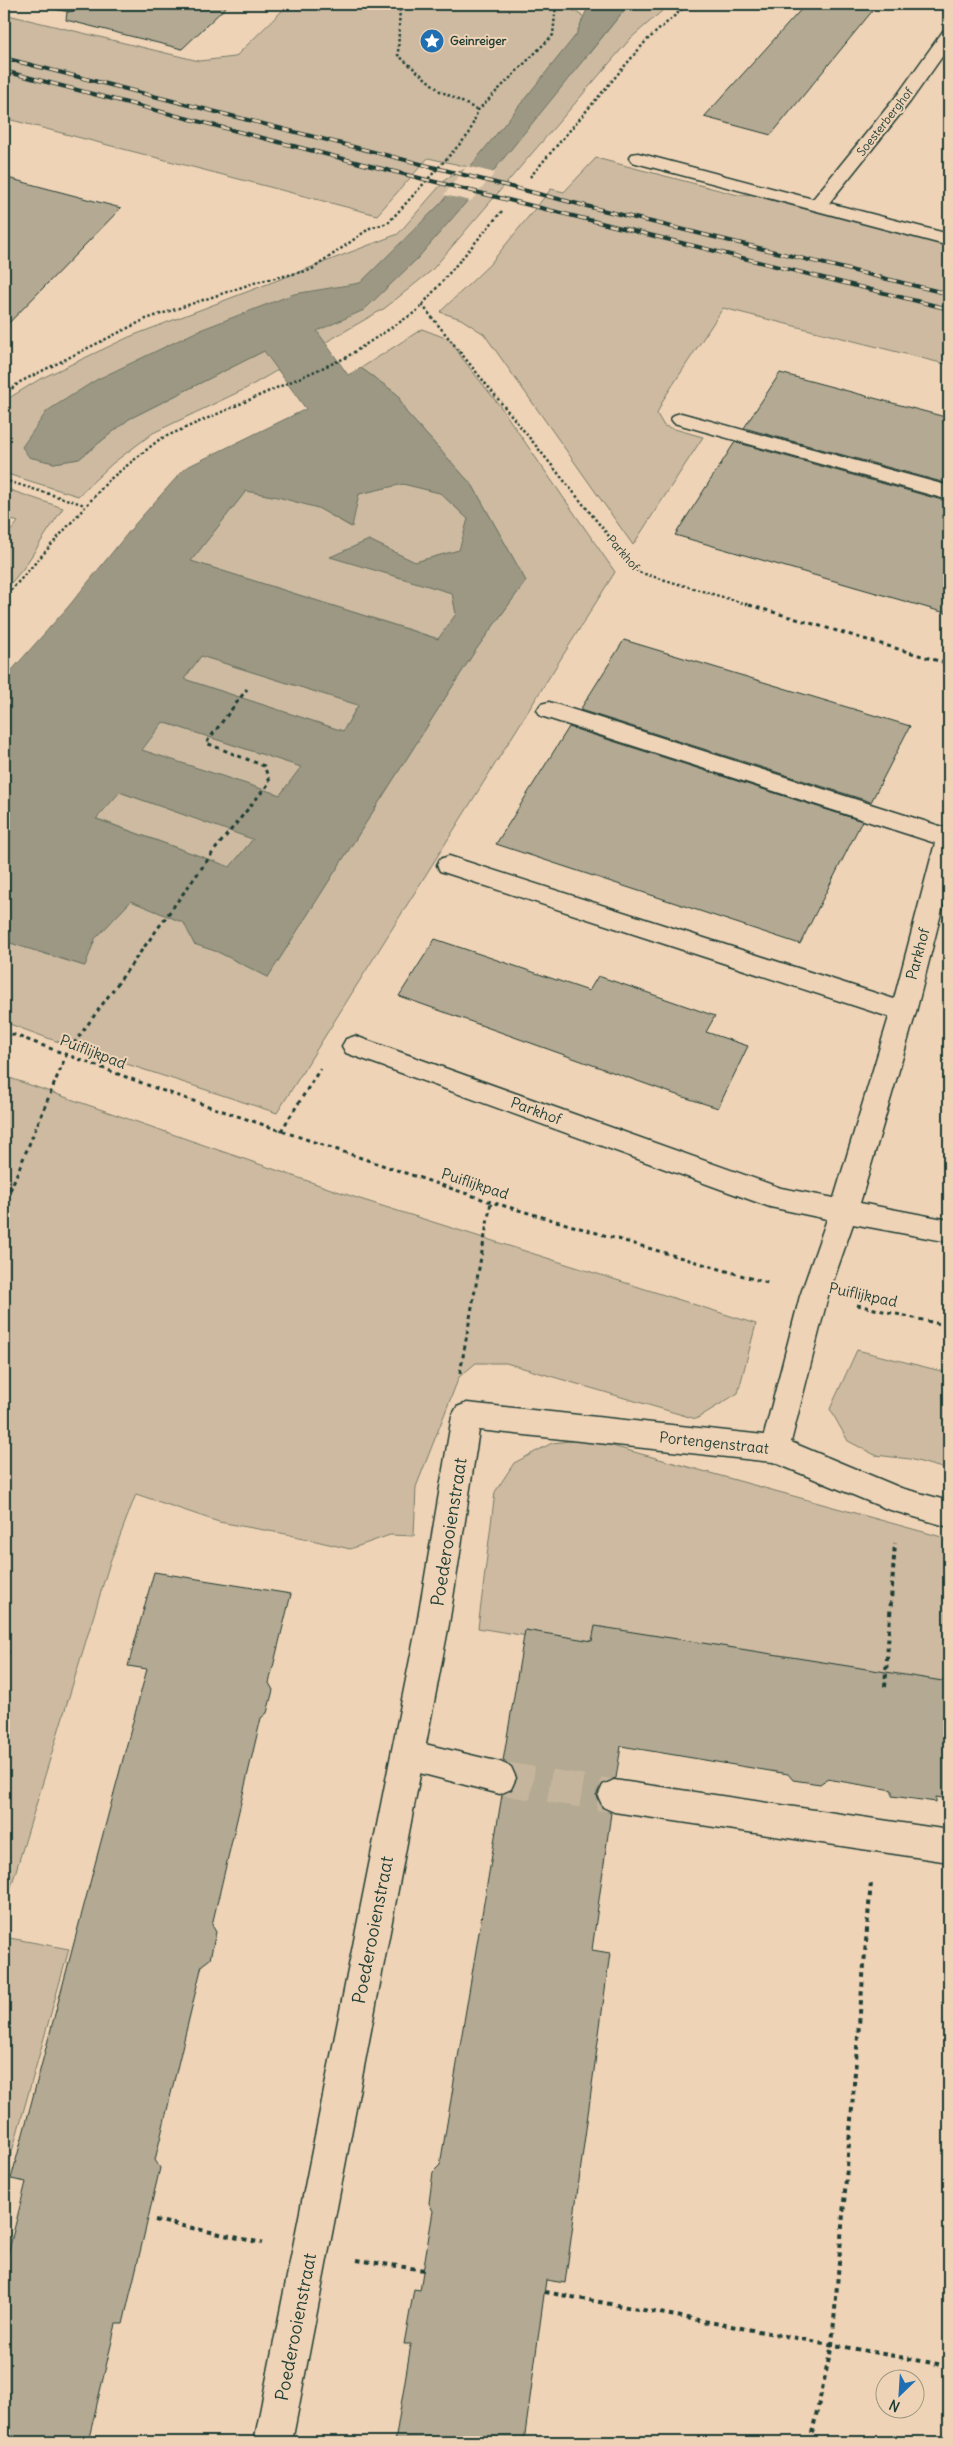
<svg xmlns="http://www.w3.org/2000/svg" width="953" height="2446" viewBox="0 0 953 2446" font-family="Delius,sans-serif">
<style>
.green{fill:#cdbaa1;stroke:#767c6a;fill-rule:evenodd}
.water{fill:#9d9883;stroke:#6b7463;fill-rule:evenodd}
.pier{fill:#efd3b6}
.building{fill:#b4a992;stroke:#1f3d34}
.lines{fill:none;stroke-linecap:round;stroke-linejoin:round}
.pedestrian-tunnel{stroke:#c5b59c;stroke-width:33;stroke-dasharray:33 17;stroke-linecap:butt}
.service-casing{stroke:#1f3d34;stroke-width:3}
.pedestrian-casing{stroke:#1f3d34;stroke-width:3}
.minor-casing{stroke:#1f3d34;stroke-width:3}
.path-far2{stroke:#1f3d34;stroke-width:2.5;stroke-dasharray:2.5 2.5;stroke-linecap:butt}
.path-far1{stroke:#1f3d34;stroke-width:3;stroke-dasharray:4 4;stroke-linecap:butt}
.path{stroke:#1f3d34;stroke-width:4;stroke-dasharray:4.5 4.5;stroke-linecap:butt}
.service{fill:#efd3b6;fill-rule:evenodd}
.pedestrian{fill:#efd3b6;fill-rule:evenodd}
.minor{fill:#efd3b6;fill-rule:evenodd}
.rail-casing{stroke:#1f3d34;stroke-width:4}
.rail{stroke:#efd3b6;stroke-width:2.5;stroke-dasharray:8;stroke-linecap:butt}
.labels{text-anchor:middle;stroke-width:4;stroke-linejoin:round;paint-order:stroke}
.far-poi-label{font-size:12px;font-weight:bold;fill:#1f3d34;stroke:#efd3b6;text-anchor:start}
.far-street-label{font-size:12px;fill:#1f3d34;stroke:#efd3b6}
.street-label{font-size:15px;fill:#1f3d34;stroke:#efd3b6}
.near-street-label{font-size:18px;fill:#1f3d34;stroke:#efd3b6}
</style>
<rect width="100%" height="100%" fill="#efd3b6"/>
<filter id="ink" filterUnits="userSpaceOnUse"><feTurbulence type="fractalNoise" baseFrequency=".02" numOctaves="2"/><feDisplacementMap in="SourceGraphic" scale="10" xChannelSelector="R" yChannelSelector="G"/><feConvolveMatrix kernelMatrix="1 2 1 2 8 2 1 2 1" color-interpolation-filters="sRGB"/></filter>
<g filter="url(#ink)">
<g class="green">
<path d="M 289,4 L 578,4 L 571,9 L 584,17 L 576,35 L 563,53 L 588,55 L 629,4 L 670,4 L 631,38 L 431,271 L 385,308 L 245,389 L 153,433 L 113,463 L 78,496 L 4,473 L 4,401 L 40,379 L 129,337 L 398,234 L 446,179 L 469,167 L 428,158 L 377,215 L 4,118 L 4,14 L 199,61 L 235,57 ZM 360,283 L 264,351 L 129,419 L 79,459 L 54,463 L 29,457 Z"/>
<polygon points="596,158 738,195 770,194 949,238 949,365 723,308 663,400 657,414 664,426 703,437 633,545 484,334 461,319 440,312 490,264 551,189 564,192"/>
<polygon points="422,329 451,340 462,358 500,406 615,572 277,1113 53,1040 4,1022 4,941 84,966 95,939 131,901 185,923 194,944 218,952 268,977 475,651 526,581 473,486 406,412 397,394 361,368"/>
<polygon points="403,484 440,493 468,519 460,550 415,562 369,540 331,557 452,593 456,614 439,639 191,561 246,491 278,497 318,508 351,527 359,494"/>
<polygon points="4,488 63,508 23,569 4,591 4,539 18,522 4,517"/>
<polygon points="201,656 358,705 343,731 184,679"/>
<polygon points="163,722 301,767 280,795 141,750"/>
<polygon points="119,792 253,839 230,867 95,818"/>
<polygon points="4,1076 360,1199 756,1324 738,1393 696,1419 506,1363 476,1363 459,1377 416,1487 414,1536 390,1535 350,1549 286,1534 219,1522 136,1494 110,1562 4,1910"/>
<polygon points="857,1350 949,1373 949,1470 910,1459 875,1455 848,1441 830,1409"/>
<polygon points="587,1439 949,1539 949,1705 478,1628 495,1492 514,1463 552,1443"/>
<polygon points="4,1937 69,1949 4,2180"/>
</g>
<path class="water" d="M 589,4 L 629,4 L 495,169 L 417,259 L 364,310 L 317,331 L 348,375 L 361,368 L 397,394 L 406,412 L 473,486 L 526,581 L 475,651 L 268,977 L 218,952 L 194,944 L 184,923 L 131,901 L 95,939 L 85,966 L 4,941 L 4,679 L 68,607 L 136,523 L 185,468 L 306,409 L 264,351 L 129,419 L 79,459 L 54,463 L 29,457 L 22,447 L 47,411 L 96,380 L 200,330 L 294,294 L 360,283 L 441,203 L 576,35 ZM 403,484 L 440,493 L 468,519 L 459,550 L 415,562 L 369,540 L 330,557 L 452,593 L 456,614 L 438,639 L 191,561 L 246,491 L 278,497 L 318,508 L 352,527 L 359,494 ZM 201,656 L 358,705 L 358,706 L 343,731 L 184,679 ZM 163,722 L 301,767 L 280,795 L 142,750 ZM 120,792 L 252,839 L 253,839 L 230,867 L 96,819 Z"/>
<polygon class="pier" points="467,166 495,173 471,201 444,195"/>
<g class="building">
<polygon points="81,4 229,4 182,49 66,20 67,12 75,11"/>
<polygon points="806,4 878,4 771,135 704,117"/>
<polygon points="4,177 121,208 4,328"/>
<polygon points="780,373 949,418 949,484 744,428"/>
<polygon points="735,442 949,502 949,614 675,535"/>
<polygon points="624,640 800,693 910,726 871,802 580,710"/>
<polygon points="569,727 862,821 800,944 496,844"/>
<polygon points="435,939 589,991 598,976 637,989 715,1016 706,1032 748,1046 718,1108 674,1094 399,996"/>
<polygon points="154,1572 291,1594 269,1683 273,1690 267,1713 261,1718 212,1925 216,1932 210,1959 202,1965 155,2160 160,2168 123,2324 116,2324 88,2442 4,2442 4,2270 26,2182 11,2179 147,1669 128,1666"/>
<polygon points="595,1626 949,1682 949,1799 936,1797 936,1802 892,1796 892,1790 827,1779 820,1784 793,1780 788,1774 621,1746 616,1778 602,1783 596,1795 601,1808 611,1813 592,1950 610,1953 565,2283 546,2280 524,2442 395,2442 411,2344 404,2344 414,2289 420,2290 433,2211 429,2203 433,2172 440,2165 502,1795 513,1790 518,1779 513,1766 503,1761 525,1630 592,1641"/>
</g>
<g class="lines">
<polyline class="pedestrian-tunnel" points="500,1778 614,1796"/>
<defs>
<path id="service" d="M 53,4 L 79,4 C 73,14 65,10 55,8 Z"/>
<g id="pedestrian">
<polygon points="408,1740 500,1762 511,1767 516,1778 511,1789 500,1794 408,1770 397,1766 392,1755 397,1744"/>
<polygon points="614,1780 949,1830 949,1862 614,1812 603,1807 598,1796 603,1785"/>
</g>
<g id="minor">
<polygon points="949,30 949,47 910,102 829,203 949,234 949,246 632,162 629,158 632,154 638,153 813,199 898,94 943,31"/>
<polygon points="681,413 949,486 949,500 674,423 671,419 674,415"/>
<polygon points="549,702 946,828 949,827 949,882 916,1012 860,1203 949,1220 949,1242 853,1224 828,1296 791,1442 901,1488 949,1501 949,1527 887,1509 773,1462 479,1430 449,1624 292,2442 254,2442 417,1624 452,1416 457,1407 467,1403 764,1435 800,1296 827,1219 770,1207 346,1053 342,1046 346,1039 355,1036 781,1188 834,1198 889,1017 440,871 437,865 440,859 449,856 894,999 935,843 541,716 537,710 541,704"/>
</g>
</defs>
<use href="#service" class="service-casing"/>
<use href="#pedestrian" class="pedestrian-casing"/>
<use href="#minor" class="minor-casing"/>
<g class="path-far2">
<polyline points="400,4 398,55 440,91 478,110"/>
<polyline points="530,177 646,41 688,4"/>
<polyline points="422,305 638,572 753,606"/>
<polyline points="4,395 20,382 146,319 257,282 311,270 370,228 388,223 469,134 478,110 553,35 556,4"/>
<polyline points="4,480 85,505"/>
<polyline points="4,598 109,480 160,439 345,358 417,311 502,211"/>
</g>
<g class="path-far1">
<polyline points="749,605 949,664"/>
<polyline points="4,1031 158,1089 491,1202 771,1284"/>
<polyline points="281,1131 320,1069"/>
<polyline points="4,1205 67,1053 217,847 270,782 264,766 206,743 247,689"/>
<polyline points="857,1305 949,1326"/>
<polyline points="460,1373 491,1202"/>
</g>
<g class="path">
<polyline points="4,1643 8,1647 4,1677"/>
<polyline points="885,1687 895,1543"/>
<polyline points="155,2220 262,2243"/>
<polyline points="357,2260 424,2270"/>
<polyline points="545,2292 949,2366"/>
<polyline points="810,2442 832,2345 871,1882"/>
</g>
<use href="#service" class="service"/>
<use href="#pedestrian" class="pedestrian"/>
<use href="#minor" class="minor"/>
<defs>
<g id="rail">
<polyline points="4,58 602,210 949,294"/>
<polyline points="4,71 371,166 949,309"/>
</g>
</defs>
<use href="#rail" class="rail-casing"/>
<use href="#rail" class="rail"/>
</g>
</g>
<defs>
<symbol id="sight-disc" viewBox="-11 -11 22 22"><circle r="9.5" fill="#1f6fb2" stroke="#efd3b6"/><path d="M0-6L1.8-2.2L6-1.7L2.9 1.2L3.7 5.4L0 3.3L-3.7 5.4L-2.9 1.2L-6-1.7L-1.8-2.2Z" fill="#fff"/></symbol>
</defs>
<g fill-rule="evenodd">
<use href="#sight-disc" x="418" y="27" width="28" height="28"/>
</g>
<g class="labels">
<g class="far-poi-label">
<text x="450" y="45">Geinreiger</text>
</g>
<g class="far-street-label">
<text transform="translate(885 122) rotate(-52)" y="4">Soesterberghof</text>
<text transform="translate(623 553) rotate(49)" y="4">Parkhof</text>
</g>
<g class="street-label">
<text transform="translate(918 954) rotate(-75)" y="5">Parkhof</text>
<text transform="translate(93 1052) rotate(21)" y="5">Puiflijkpad</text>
<text transform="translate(536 1111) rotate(20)" y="5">Parkhof</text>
<text transform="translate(475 1184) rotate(18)" y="5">Puiflijkpad</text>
<text transform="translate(863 1295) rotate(12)" y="5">Puiflijkpad</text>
<text transform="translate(714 1443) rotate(6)" y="5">Portengenstraat</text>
</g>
<g class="near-street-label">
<text transform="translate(449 1532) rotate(-81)" y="6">Poederooienstraat</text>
<text transform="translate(373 1930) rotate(-79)" y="6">Poederooienstraat</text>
<text transform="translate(296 2327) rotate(-79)" y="6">Poederooienstraat</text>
</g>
</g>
<rect width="953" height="2446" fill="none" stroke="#efd3b6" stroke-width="20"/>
<rect x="10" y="10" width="933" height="2426" fill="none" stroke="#1f3d34" stroke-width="2" filter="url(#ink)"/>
<g transform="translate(900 2394) rotate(205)"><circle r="24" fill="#efd3b6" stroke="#9c9782"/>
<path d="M0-4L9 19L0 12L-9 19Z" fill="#1f6fb2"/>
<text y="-8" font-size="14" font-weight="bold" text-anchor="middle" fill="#1f3d34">N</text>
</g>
</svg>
